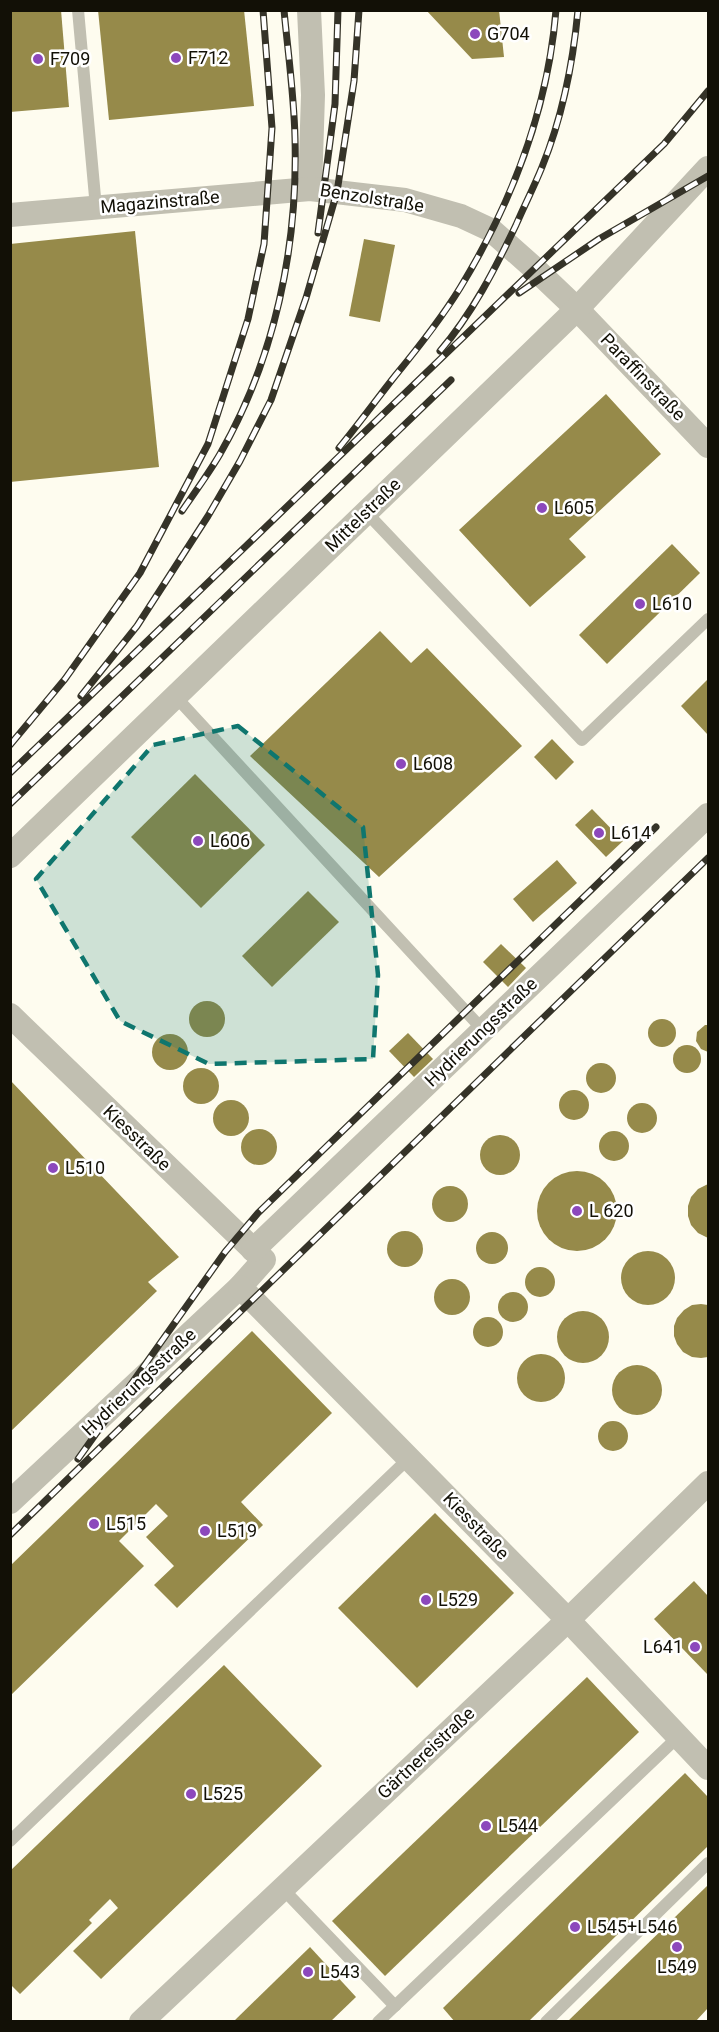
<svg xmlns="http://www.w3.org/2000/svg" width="719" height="2032" viewBox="0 0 719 2032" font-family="Roboto,sans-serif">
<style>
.building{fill:#968a4a}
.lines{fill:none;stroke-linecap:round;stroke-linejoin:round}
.lane{stroke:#c1bfb1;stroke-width:12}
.street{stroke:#c1bfb1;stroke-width:24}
.rail-casing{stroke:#353328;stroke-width:7}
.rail{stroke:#fff;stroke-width:4.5;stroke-dasharray:14;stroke-linecap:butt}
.marked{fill:#0f766e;fill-opacity:0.2;stroke:#0f766e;stroke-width:4.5;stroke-dasharray:12 8;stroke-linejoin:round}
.poi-dot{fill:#8c48bc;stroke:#fff;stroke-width:2}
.labels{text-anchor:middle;stroke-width:5;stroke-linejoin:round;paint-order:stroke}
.poi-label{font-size:18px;fill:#121006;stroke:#fff;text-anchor:start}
.street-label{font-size:18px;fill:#121006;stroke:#fff}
</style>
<rect width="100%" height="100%" fill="#fefcef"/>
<g class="building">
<polygon points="10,10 61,10 69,107 10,112"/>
<polygon points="98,10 244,10 254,106 109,120"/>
<polygon points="426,10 499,10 504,57 472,59"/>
<polygon points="135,231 159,467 10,482 10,244"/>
<polygon points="364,239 395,245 380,322 349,316"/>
<polygon points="606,394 661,454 569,539 586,557 530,607 459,530"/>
<polygon points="672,544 700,573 607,664 579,635"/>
<polygon points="380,631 411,663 427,648 522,746 379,877 250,756"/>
<polygon points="708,679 708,735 681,706"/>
<polygon points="552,739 574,762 556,780 534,757"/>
<polygon points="195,774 265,845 201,908 131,837"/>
<polygon points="592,809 623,841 606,857 575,825"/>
<polygon points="557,860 577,883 533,922 513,899"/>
<polygon points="308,891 339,922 272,987 242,956"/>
<polygon points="501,944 526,968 508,987 483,962"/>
<circle cx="207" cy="1019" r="18"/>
<circle cx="662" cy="1033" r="14"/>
<polygon points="705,1025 708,1025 708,1052 701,1049 696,1041 697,1032"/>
<polygon points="408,1033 433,1059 414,1077 389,1051"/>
<circle cx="170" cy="1052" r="18"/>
<circle cx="687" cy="1059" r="14"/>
<circle cx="601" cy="1078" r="15"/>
<circle cx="201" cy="1086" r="18"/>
<polygon points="10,1080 179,1257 148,1282 157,1291 10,1432"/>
<circle cx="574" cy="1105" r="15"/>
<circle cx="231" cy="1118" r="18"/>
<circle cx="642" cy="1118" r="15"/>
<circle cx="259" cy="1147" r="18"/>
<circle cx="614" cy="1146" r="15"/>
<circle cx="500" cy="1155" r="20"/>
<circle cx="577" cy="1211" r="40"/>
<polygon points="708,1184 708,1238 698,1233 691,1225 688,1216 688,1206 691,1197 698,1189"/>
<circle cx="450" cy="1204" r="18"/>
<circle cx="405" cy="1249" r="18"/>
<circle cx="492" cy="1248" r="16"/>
<circle cx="648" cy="1278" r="27"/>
<circle cx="540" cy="1282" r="15"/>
<circle cx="452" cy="1297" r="18"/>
<circle cx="513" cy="1307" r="15"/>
<polygon points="701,1304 708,1305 708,1357 701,1358 692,1357 683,1352 677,1344 674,1336 674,1326 677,1318 684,1310 692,1305"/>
<circle cx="583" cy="1337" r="26"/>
<circle cx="488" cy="1332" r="15"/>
<polygon points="252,1331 332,1413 241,1502 263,1525 177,1608 154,1585 174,1566 146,1537 168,1516 156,1504 119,1541 144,1566 10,1696 10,1566"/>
<circle cx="541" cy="1378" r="24"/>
<circle cx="637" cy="1390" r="25"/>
<circle cx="613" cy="1436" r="15"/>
<polygon points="435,1513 514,1593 417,1688 338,1608"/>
<polygon points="694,1581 708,1596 708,1675 654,1619"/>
<polygon points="224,1665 322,1766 101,1979 73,1951 118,1908 110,1899 89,1920 92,1923 20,1994 10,1984 10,1871"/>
<polygon points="587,1677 639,1732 385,1976 332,1921"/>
<polygon points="685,1773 708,1797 708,1846 528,2022 455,2022 443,2008"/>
<polygon points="708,1885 708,2008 695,2022 567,2022"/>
<polygon points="310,1947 356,1997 330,2022 233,2022"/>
</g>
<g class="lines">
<g class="lane">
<polyline points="78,10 96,208"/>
<polyline points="366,512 582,740 708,619"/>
<polyline points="175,696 483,1030"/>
<polyline points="10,1841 409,1458"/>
<polyline points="282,1888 395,2006"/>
<polyline points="378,2022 679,1736"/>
<polyline points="546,2022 708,1863"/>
</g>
<g class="street">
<polyline points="309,10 313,95 310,189"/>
<polyline points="10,215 310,189 405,200 461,216 491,230 535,269 577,309 708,446"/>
<polyline points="10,856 577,309 708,168"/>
<polyline points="10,1015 264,1260 240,1287 10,1502"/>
<polyline points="253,1250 708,815"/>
<polyline points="240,1287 568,1620 708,1768"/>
<polyline points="141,2022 568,1620 708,1483"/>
</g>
<defs>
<g id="rail">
<polyline points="318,233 335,104 338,10"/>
<polyline points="519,293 599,239 708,176"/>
<path d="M 440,351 C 472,314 495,269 516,225 C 524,206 534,187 542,167 C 562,118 573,63 578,10"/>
<path d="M 339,448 C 358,425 376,400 395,376 C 418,348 441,319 460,288 C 511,204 548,109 556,10"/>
<path d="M 182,511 C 195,492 209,473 220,454 C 275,358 298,247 295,138 C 294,95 288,53 284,10"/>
<polyline points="81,696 137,626 208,516 240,461 271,400 306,298 337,192 354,81 359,10"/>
<polyline points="10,745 65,679 140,573 208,444 248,319 264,244 272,128 263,10"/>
<polyline points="10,773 664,144 708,91"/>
<polyline points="10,804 451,380"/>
<polyline points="78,1459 225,1252 258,1213 656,827"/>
<polyline points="10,1535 708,858"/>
</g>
</defs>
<use href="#rail" class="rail-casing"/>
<use href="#rail" class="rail"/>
</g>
<path class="marked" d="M 238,726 L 363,827 L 378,975 L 373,1059 L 209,1064 L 120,1021 L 36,879 L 153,745 Z"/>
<g class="poi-dot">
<circle cx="475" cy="34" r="6"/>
<circle cx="176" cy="58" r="6"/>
<circle cx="38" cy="59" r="6"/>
<circle cx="542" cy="508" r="6"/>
<circle cx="640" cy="604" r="6"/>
<circle cx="401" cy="764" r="6"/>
<circle cx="599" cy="833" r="6"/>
<circle cx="198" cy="841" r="6"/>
<circle cx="53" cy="1168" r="6"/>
<circle cx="577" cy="1211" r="6"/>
<circle cx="94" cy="1524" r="6"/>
<circle cx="205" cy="1531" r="6"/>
<circle cx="426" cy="1600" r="6"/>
<circle cx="695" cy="1647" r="6"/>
<circle cx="191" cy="1794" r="6"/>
<circle cx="486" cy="1826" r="6"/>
<circle cx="575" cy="1927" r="6"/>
<circle cx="677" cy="1947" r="6"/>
<circle cx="308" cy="1972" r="6"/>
</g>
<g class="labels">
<g class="poi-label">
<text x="487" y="40">G704</text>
<text x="188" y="64">F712</text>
<text x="50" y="65">F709</text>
<text x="554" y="514">L605</text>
<text x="652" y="610">L610</text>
<text x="413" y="770">L608</text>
<text x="611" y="839">L614</text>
<text x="210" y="847">L606</text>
<text x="65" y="1174">L510</text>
<text x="589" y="1217">L 620</text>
<text x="106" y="1530">L515</text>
<text x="217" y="1537">L519</text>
<text x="438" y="1606">L529</text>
<text x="683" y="1653" text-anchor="end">L641</text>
<text x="203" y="1800">L525</text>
<text x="498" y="1832">L544</text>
<text x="587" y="1933">L545+L546</text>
<text x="677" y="1973" text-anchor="middle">L549</text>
<text x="320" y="1978">L543</text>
</g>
<g class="street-label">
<text transform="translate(372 198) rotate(9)" y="6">Benzolstraße</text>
<text transform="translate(160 202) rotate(-5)" y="6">Magazinstraße</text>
<text transform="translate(643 377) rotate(46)" y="6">Paraffinstraße</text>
<text transform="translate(363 515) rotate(-44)" y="6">Mittelstraße</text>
<text transform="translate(481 1032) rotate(-44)" y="6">Hydrierungsstraße</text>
<text transform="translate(137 1138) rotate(44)" y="6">Kiesstraße</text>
<text transform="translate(139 1382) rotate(-43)" y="6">Hydrierungsstraße</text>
<text transform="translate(476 1526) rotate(46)" y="6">Kiesstraße</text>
<text transform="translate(426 1753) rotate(-43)" y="6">Gärtnereistraße</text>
</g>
</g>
<rect width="719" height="2032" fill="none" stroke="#121006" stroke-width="24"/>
</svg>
